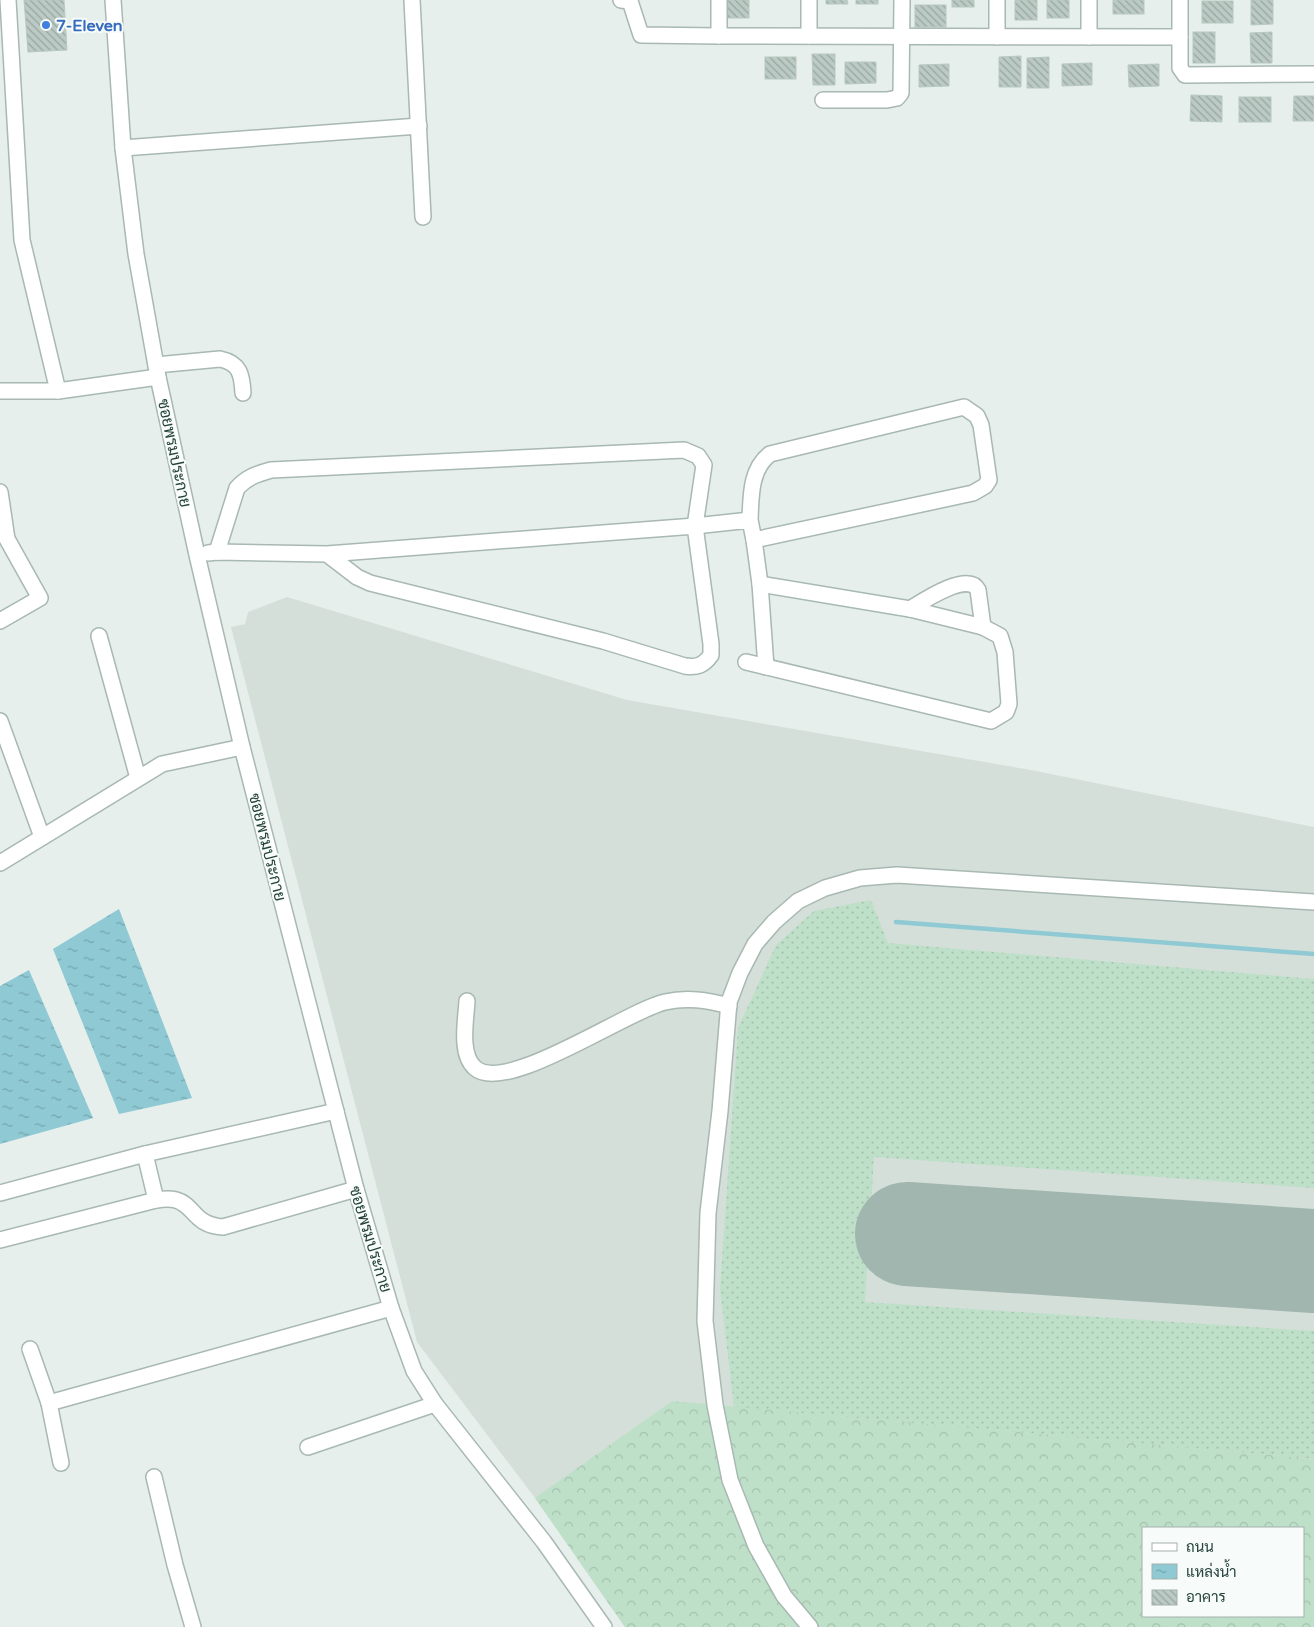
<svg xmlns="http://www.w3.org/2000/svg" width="1314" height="1627" viewBox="0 0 1314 1627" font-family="'Varela Round',Sarabun,sans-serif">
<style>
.built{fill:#d4dfda;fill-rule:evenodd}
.grass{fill:url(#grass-dots)}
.forest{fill:url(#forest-crowns);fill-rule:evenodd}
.water{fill:url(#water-ripples)}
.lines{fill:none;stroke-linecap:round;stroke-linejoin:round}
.stream{stroke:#8ec9d4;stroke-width:4.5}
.runway{stroke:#a2b6b0;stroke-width:104}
.building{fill:url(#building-back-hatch);stroke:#b8c9c2}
.minor-casing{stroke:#a8b8b2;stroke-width:18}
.minor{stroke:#fff;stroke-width:15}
.shop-dot{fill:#3f7fe0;stroke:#f7fbf9;stroke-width:2}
.labels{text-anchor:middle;stroke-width:4;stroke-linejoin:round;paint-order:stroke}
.shop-label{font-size:16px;font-weight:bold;fill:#366cbe;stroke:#f7fbf9;text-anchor:start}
.street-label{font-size:16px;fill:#24423a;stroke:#f7fbf9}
</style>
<defs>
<pattern id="grass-dots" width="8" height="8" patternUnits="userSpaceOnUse" patternTransform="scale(1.25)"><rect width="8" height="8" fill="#bfe0c8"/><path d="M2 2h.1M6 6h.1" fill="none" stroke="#a4c1ad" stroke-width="1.8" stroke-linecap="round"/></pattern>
<pattern id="forest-crowns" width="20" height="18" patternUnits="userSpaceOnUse" patternTransform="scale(1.25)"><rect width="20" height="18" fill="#bfe0c8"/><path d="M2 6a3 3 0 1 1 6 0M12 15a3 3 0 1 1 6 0" fill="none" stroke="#a4c1ad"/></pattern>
<pattern id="water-ripples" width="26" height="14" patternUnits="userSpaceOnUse" patternTransform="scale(1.25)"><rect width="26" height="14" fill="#8ec9d4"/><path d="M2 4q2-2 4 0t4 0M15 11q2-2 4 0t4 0" fill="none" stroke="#74a5ad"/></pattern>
<pattern id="building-back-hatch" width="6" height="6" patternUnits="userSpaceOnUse" patternTransform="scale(1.25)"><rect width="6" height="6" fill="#bbcac4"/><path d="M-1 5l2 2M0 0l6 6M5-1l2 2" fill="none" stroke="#98a6a0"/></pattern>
</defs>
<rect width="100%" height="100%" fill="#e6efeb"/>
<path class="built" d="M 287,597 L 627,700 L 1031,770 L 1314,827 L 1314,1627 L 625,1627 L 535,1498 L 417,1342 L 231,627 L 245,624 L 248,612 ZM 1143,1528 L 1303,1528 L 1303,1616 L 1143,1616 Z"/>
<polygon class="grass" points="871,900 888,943 1314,979 1314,1188 874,1157 865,1302 1314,1331 1314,1459 734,1407 720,1289 738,1028 776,945 814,911"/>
<path class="forest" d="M 672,1401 L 1314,1459 L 1314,1627 L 625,1627 L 535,1498 ZM 1143,1528 L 1303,1528 L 1303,1616 L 1143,1616 Z"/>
<g class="water">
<polygon points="119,909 192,1098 119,1114 53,949"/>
<polygon points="29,970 93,1118 0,1144 0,986"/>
</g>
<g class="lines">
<polyline class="stream" points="896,922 1314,954"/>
<polyline class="runway" points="907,1234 1314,1261"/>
</g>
<g class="building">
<polygon points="24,0 64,0 67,50 28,52"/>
<rect x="727" y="0" width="22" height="18"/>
<polygon points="826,0 847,0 848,4 826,4"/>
<rect x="856" y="0" width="22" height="4"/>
<rect x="952" y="0" width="22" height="7"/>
<rect x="1015" y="0" width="22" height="20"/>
<rect x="1047" y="0" width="22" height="18"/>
<rect x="1113" y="0" width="31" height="14"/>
<polygon points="1251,0 1273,0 1273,24 1251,25"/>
<rect x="1202" y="1" width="31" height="22"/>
<rect x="915" y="5" width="31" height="22"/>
<rect x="1193" y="32" width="22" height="31"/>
<polygon points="1272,32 1272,63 1251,63 1250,33"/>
<polygon points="812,54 835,54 835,85 813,85"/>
<polygon points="1021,56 1021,87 999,87 999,57"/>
<rect x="765" y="57" width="31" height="22"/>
<polygon points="1049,57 1049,88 1027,88 1027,58"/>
<polygon points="845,62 876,62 876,83 845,84"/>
<polygon points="1092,63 1092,85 1062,86 1062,64"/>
<polygon points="949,64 949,86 919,87 919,65"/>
<polygon points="1159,64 1159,86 1129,87 1128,65"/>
<polygon points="1191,95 1222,96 1222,122 1190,121"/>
<polygon points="1294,96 1314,96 1314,121 1293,121"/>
<rect x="1239" y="97" width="32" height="25"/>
</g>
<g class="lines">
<defs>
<g id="minor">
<polyline points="8,0 22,240 58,391"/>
<polyline points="113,0 123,148 136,254 158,377 197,555 242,747 356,1189 391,1308 414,1371 435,1404 544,1542 604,1627"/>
<polyline points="412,0 423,217"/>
<polyline points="621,0 630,1 641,35 719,36"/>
<polyline points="719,0 719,36 1180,37"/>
<polyline points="1089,0 1089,37"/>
<polyline points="1180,0 1180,68 1185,75 1314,74"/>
<polyline points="809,36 809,0"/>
<polyline points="997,37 997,0"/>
<polyline points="823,100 887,100 897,98 901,93 902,0"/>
<polyline points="123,148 419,126"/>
<path d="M 156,365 L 220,359 C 240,363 242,375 243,393"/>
<polyline points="0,391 58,391 158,377"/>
<polyline points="0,492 7,539 40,598 0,621"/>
<path d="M 217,552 L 237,488 C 247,477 257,474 271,470 L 684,450 L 698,456 L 704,465 L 695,526 L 750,520 C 751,497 750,469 770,454 L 964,407 L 977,416 L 981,425 L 989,480 L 985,486 L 973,493 L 754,540 L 750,520"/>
<path d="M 208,553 L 217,552 L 327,554 L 695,526 L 711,644 L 711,655 C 704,665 697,668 685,666 L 603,641 L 370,583 L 357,577 L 327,554"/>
<polyline points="760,584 766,667"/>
<path d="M 910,609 C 923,601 968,571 978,590 L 983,627"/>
<polyline points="99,636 138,778"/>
<polyline points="746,662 991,721 1006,712 1009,704 1005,652 1000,636 983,627 910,609 760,584 754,540"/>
<polyline points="0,721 42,837"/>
<polyline points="0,863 162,764 242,747"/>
<path d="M 467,1001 C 466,1020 459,1054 475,1068 C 506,1095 626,1011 665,1002 C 687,997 707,1000 729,1006"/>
<polyline points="145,1154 156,1200"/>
<polyline points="0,1193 145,1154 336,1111"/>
<path d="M 0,1240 L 156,1200 C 162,1199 169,1198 176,1200 C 195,1205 193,1225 223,1227 L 356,1189"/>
<polyline points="30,1349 49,1403 61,1463"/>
<polyline points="49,1403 391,1308"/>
<polyline points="308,1447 435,1404"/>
<polyline points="154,1477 175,1565 193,1627"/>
<polyline points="810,1627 784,1596 756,1546 730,1480 715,1405 705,1321 708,1213 720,1111 729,1002 740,973 755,944 774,922 798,901 825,888 860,878 897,875 1314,902"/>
</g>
</defs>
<use href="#minor" class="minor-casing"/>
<use href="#minor" class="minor"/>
</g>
<circle class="shop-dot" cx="46" cy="25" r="5"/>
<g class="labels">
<g class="shop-label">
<text x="56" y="31">7-Eleven</text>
</g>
<g class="street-label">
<text transform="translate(175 453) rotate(78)" y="6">ซอยพรมประกาย</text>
<text transform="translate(268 847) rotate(76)" y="6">ซอยพรมประกาย</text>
<text transform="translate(371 1239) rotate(73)" y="6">ซอยพรมประกาย</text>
</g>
</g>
<rect x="1142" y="1527" width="162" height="90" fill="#f7fbf9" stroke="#a3b1ad"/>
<rect x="1152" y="1543" width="25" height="8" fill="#ffffff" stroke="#a3b1ad"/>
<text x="1186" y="1552" font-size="15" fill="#24423a">ถนน</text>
<rect x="1152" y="1564" width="25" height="15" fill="url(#water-ripples)" stroke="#a3b1ad"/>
<text x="1186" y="1577" font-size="15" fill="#24423a">แหล่งน้ำ</text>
<rect x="1152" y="1590" width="25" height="15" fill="url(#building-back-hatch)" stroke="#a3b1ad"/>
<text x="1186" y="1602" font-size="15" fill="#24423a">อาคาร</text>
</svg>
